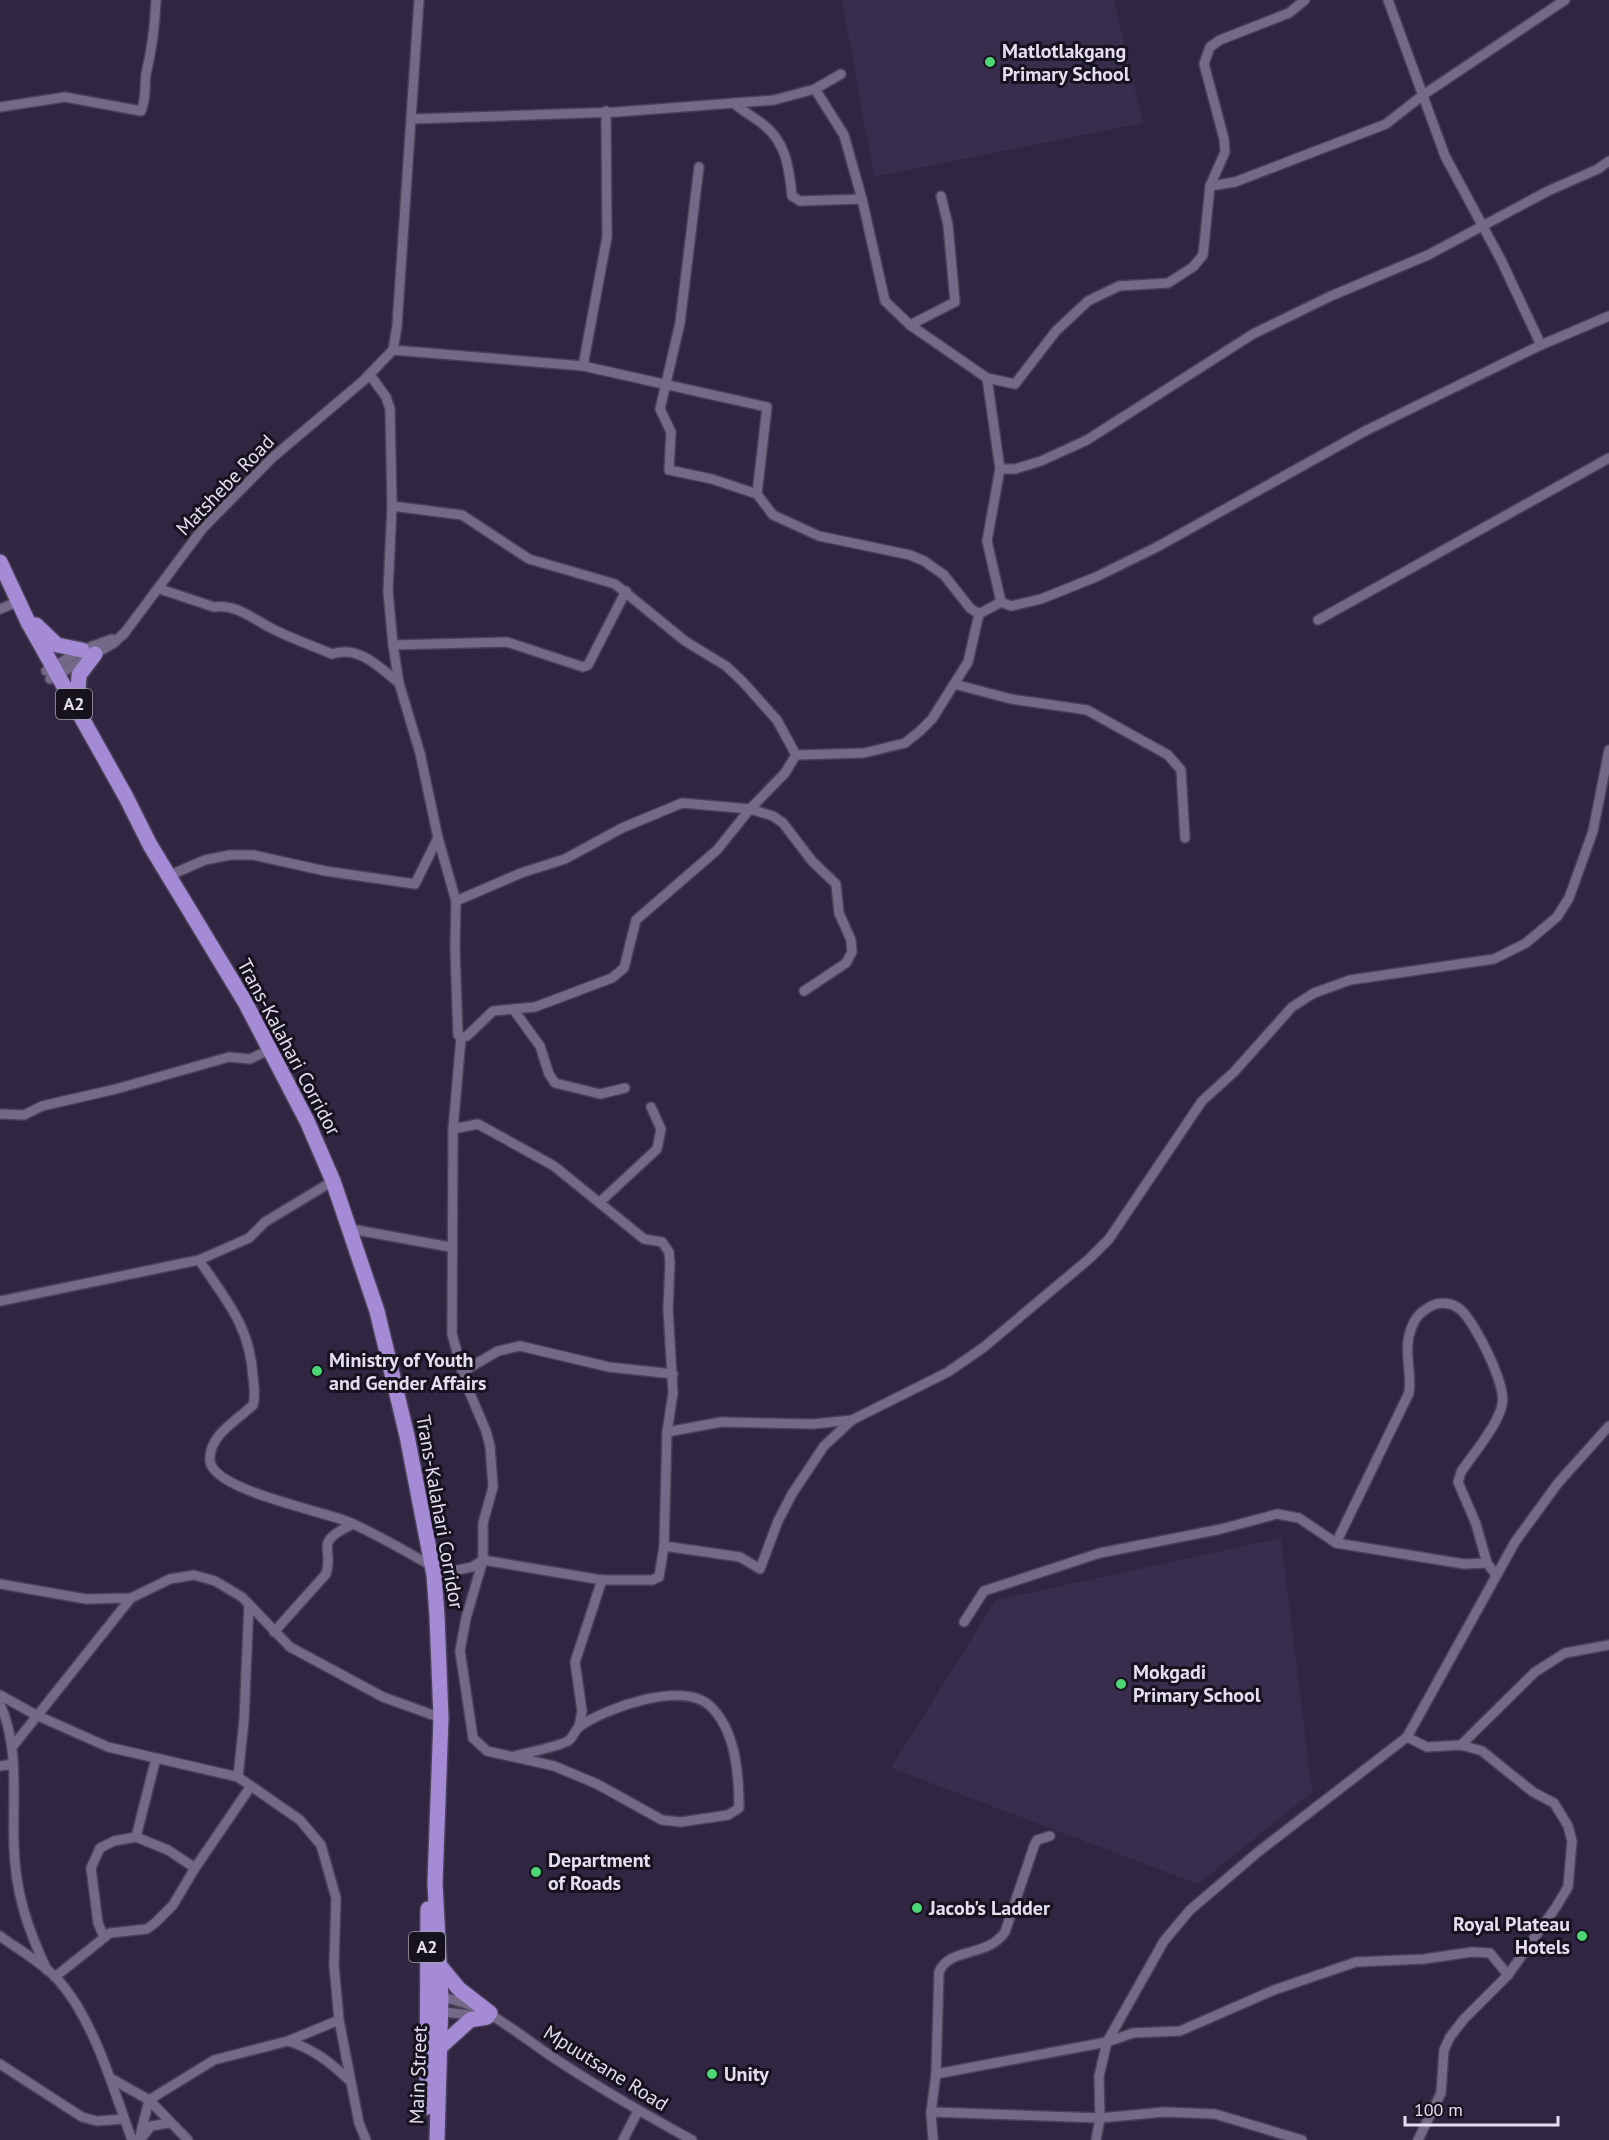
<svg xmlns="http://www.w3.org/2000/svg" width="1609" height="2140" viewBox="0 0 1609 2140" font-family="'PT Sans',sans-serif">
<style>
.built{fill:#392d4e}
.lines{fill:none;stroke-linecap:round;stroke-linejoin:round}
.minor-casing{stroke:#494157;stroke-width:12}
.trunk-casing{stroke:#494157;stroke-width:18}
.minor{stroke:#746a88;stroke-width:9}
.trunk{stroke:#a58ad6;stroke-width:15}
.poi-dot{fill:#4dd676;stroke:#16121e;stroke-width:2}
.labels{text-anchor:middle;stroke-width:6;stroke-linejoin:round;paint-order:stroke}
.shield{fill:#16121e;stroke:#a6a1b1;stroke-width:1.5}
.shield-label{font-size:18px;font-weight:bold;fill:#e4def0}
.poi-label{font-size:20px;font-weight:bold;fill:#e4def0;stroke:#16121e;text-anchor:start}
.street-label{font-size:20px;fill:#e4def0;stroke:#16121e}
</style>
<rect width="100%" height="100%" fill="#302641"/>
<g class="built">
<polygon points="842,0 1114,0 1143,123 874,177"/>
<polygon points="1281,1538 1312,1792 1198,1884 891,1768 996,1600"/>
</g>
<g class="lines">
<defs>
<g id="minor">
<polyline points="1388,0 1445,156 1501,260 1541,345"/>
<polyline points="815,89 844,135 862,199 885,301 910,325 955,302 948,225 941,196"/>
<path d="M 734,103 C 742,111 751,115 760,122 C 786,140 789,167 792,196 L 800,201 L 862,199"/>
<path d="M 0,107 L 65,97 L 141,111 C 147,96 144,88 146,74 C 152,49 155,26 156,0"/>
<polyline points="412,119 617,112 774,100 815,89 841,74"/>
<polyline points="699,167 680,323 660,409 671,432 669,470 712,479 757,494 773,515 819,536 910,555 924,561 944,575 970,608 979,614"/>
<polyline points="1210,186 1235,182 1386,124 1423,95 1565,0"/>
<polyline points="910,325 987,378 1015,384 1056,331 1088,301 1119,286 1168,283 1193,267 1203,255 1210,186 1225,152 1224,139 1204,64 1210,47 1220,40 1289,13 1305,0"/>
<polyline points="393,350 583,366 767,407 757,494"/>
<polyline points="583,366 607,237 606,111"/>
<polyline points="987,378 1000,469"/>
<polyline points="365,379 393,350 397,326 419,0"/>
<polyline points="392,506 462,515 529,559 615,584 685,641 726,666 743,682 777,720 796,755"/>
<path d="M 160,589 L 214,607 C 237,603 255,621 275,630 C 293,639 313,646 332,654 C 359,645 379,667 399,683"/>
<polyline points="1001,602 987,541 1000,469 1015,469 1041,461 1087,440 1253,334 1331,296 1428,255 1548,191 1598,169 1609,161"/>
<polyline points="1001,602 1011,606 1041,599 1096,577 1157,547 1365,431 1541,345 1609,316"/>
<polyline points="0,609 17,602"/>
<polyline points="1318,620 1609,458"/>
<path d="M 123,635 L 203,528 L 272,458 L 370,375 L 386,397 L 390,409 L 392,506 L 388,591 L 393,645 L 399,683 L 420,753 L 438,838 L 456,901 L 455,949 L 458,1035 L 461,1038 L 453,1129 L 452,1334 L 466,1384 L 486,1431 L 490,1446 L 493,1487 L 483,1523 L 483,1560 L 466,1618 L 460,1651 L 473,1738 L 487,1751 L 554,1766 L 597,1784 L 662,1820 L 681,1822 L 728,1815 L 739,1808 C 739,1775 736,1729 709,1705 C 681,1681 605,1708 579,1727 C 575,1730 573,1738 568,1741 C 560,1746 526,1753 515,1756"/>
<polyline points="393,645 507,642 583,667 588,665 626,591"/>
<polyline points="46,671 82,650 112,639"/>
<polyline points="50,679 114,643 126,631"/>
<polyline points="954,684 1011,699 1087,710 1168,755 1181,770 1185,838"/>
<polyline points="168,876 205,860 230,855 253,855 325,871 415,884 438,838"/>
<polyline points="456,901 521,873 565,859 622,828 682,803 750,809 785,773 796,755 864,753 905,743 920,731 932,719 968,662 979,614 1001,602"/>
<polyline points="513,1009 540,1046 549,1074 555,1083 600,1094 625,1088"/>
<polyline points="461,1038 467,1036 493,1011 535,1007 612,978 624,968 636,920 717,850 750,809 773,816 783,823 812,861 836,884 839,913 851,940 852,952 846,963 804,991"/>
<polyline points="0,1114 24,1115 42,1106 116,1089 229,1057 250,1059 271,1049"/>
<polyline points="600,1202 657,1149 661,1129 651,1107"/>
<polyline points="351,1229 450,1247"/>
<path d="M 199,1260 C 226,1300 250,1326 253,1377 C 254,1386 256,1396 253,1405 C 238,1420 208,1435 210,1461 C 213,1490 322,1511 346,1521 C 376,1533 404,1551 432,1566"/>
<polyline points="0,1301 199,1260 249,1238 265,1222 333,1181"/>
<polyline points="462,1372 498,1351 520,1346 609,1367 673,1374"/>
<polyline points="667,1432 721,1422 813,1424 852,1420"/>
<path d="M 1336,1543 L 1409,1393 C 1412,1371 1403,1350 1411,1329 C 1415,1317 1421,1312 1431,1306 C 1441,1301 1453,1303 1461,1310 C 1476,1324 1507,1386 1502,1405 C 1498,1425 1473,1454 1461,1472 L 1458,1482 L 1476,1524 L 1487,1563 L 1496,1575"/>
<polyline points="664,1546 740,1557 760,1569 778,1521 792,1494 824,1446 852,1420 948,1372 984,1347 1089,1259 1109,1239 1202,1101 1234,1072 1292,1007 1314,993 1350,980 1494,959 1526,943 1557,917 1569,898 1593,831 1609,750"/>
<polyline points="434,1575 472,1567 483,1560 602,1580 652,1580 659,1577 664,1546 667,1432 673,1393 668,1309 670,1263 669,1252 662,1242 644,1239 554,1166 478,1124 453,1129"/>
<polyline points="0,1584 86,1599 131,1598 170,1579 194,1575 215,1581 242,1597 290,1647 383,1697 441,1718"/>
<polyline points="964,1622 984,1591 1100,1553 1221,1529 1277,1514 1299,1518 1336,1543 1464,1564 1487,1563"/>
<path d="M 274,1632 L 326,1574 C 335,1547 311,1544 353,1524"/>
<polyline points="0,1695 36,1715 108,1747 238,1777 300,1820 321,1845 336,1898 334,1965 339,2020 359,2123 366,2140"/>
<path d="M 0,1704 C 20,1748 12,1798 14,1846 C 15,1892 28,1930 47,1970"/>
<polyline points="579,1727 582,1711 575,1662 602,1580"/>
<polyline points="1407,1737 1427,1747 1461,1745 1482,1751 1533,1792 1554,1803 1568,1826 1572,1841 1568,1887 1556,1907 1508,1975 1464,2019 1450,2037 1444,2050 1441,2093 1418,2140"/>
<polyline points="1461,1745 1535,1672 1565,1653 1609,1645"/>
<polyline points="13,1746 131,1598"/>
<polyline points="0,1766 13,1764"/>
<polyline points="238,1777 244,1720 249,1604"/>
<polyline points="136,1837 168,1850 195,1868"/>
<path d="M 0,1936 C 19,1950 43,1963 59,1981 C 94,2020 114,2091 132,2140"/>
<polyline points="104,1937 98,1923 91,1868 100,1848 114,1841 136,1837 156,1758"/>
<polyline points="55,1977 110,1933 147,1929 155,1923 173,1905 195,1868 251,1786"/>
<path d="M 437,1997 C 488,2003 516,2034 557,2060 C 601,2089 646,2115 692,2140"/>
<polyline points="436,2011 478,2016"/>
<path d="M 288,2041 C 314,2049 331,2063 350,2081"/>
<polyline points="0,2064 82,2117 97,2121 124,2119"/>
<polyline points="936,2074 1107,2042 1133,2033 1180,2031 1274,1990 1356,1962 1424,1959 1472,1952 1490,1953 1508,1975"/>
<polyline points="112,2079 149,2100 188,2140"/>
<polyline points="931,2112 1100,2118 1164,2112 1215,2114 1302,2140"/>
<polyline points="139,2140 149,2100 214,2060 288,2041 339,2020"/>
<polyline points="140,2140 151,2126 169,2123"/>
<polyline points="623,2140 638,2111"/>
<path d="M 933,2140 L 931,2112 L 936,2074 L 939,1972 C 949,1947 987,1958 1005,1932 L 1034,1846 L 1037,1840 L 1050,1836"/>
<polyline points="1096,2140 1100,2118 1099,2076 1107,2042 1164,1941 1190,1910 1258,1852 1407,1737 1515,1542 1558,1483 1609,1426"/>
</g>
<g id="trunk">
<polyline points="0,562 28,622 126,797 150,845 245,1002 307,1121 333,1181 377,1311 407,1436 434,1575 437,1616 441,1718 435,1883 441,1998 437,2140"/>
<polyline points="36,625 57,645 82,650"/>
<polyline points="77,708 79,675 95,654"/>
<polyline points="440,1966 459,1989 490,2013"/>
<polyline points="438,2049 470,2020 487,2017"/>
<polyline points="427,2107 428,1909"/>
</g>
</defs>
<use href="#minor" class="minor-casing"/>
<use href="#trunk" class="trunk-casing"/>
<use href="#minor" class="minor"/>
<use href="#trunk" class="trunk"/>
</g>
<g class="poi-dot">
<circle cx="990" cy="62" r="6"/>
<circle cx="317" cy="1371" r="6"/>
<circle cx="1121" cy="1684" r="6"/>
<circle cx="536" cy="1872" r="6"/>
<circle cx="917" cy="1908" r="6"/>
<circle cx="1582" cy="1936" r="6"/>
<circle cx="712" cy="2074" r="6"/>
</g>
<g class="labels">
<g class="shield">
<rect x="56" y="689" width="36" height="30" rx="4.5"/>
<rect x="409" y="1932" width="36" height="30" rx="4.5"/>
</g>
<g class="shield-label">
<text x="74" y="710">A2</text>
<text x="427" y="1953">A2</text>
</g>
<g class="poi-label">
<text x="1002" y="58">Matlotlakgang<tspan x="1002" dy="23">Primary School</tspan></text>
<text x="329" y="1367">Ministry of Youth<tspan x="329" dy="23">and Gender Affairs</tspan></text>
<text x="1133" y="1679">Mokgadi<tspan x="1133" dy="23">Primary School</tspan></text>
<text x="548" y="1867">Department<tspan x="548" dy="23">of Roads</tspan></text>
<text x="929" y="1915">Jacob's Ladder</text>
<text x="1570" y="1931" text-anchor="end">Royal Plateau<tspan x="1570" dy="23">Hotels</tspan></text>
<text x="724" y="2081">Unity</text>
</g>
<g class="street-label">
<text transform="translate(225 485) rotate(-46)" y="7">Matshebe Road</text>
<text transform="translate(289 1047) rotate(62)" y="7">Trans-Kalahari Corridor</text>
<text transform="translate(440 1512) rotate(80)" y="7">Trans-Kalahari Corridor</text>
<text transform="translate(606 2068) rotate(32)" y="7">Mpuutsane Road</text>
<text transform="translate(418 2075) rotate(-88)" y="7">Main Street</text>
</g>
</g>
<path d="M1405 2116v9h153v-9" fill="none" stroke="#e4def0" stroke-width="3"/>
<text x="1414" y="2116" font-size="18" fill="#e4def0" stroke="#16121e" stroke-width="4.5" paint-order="stroke">100 m</text>
</svg>
